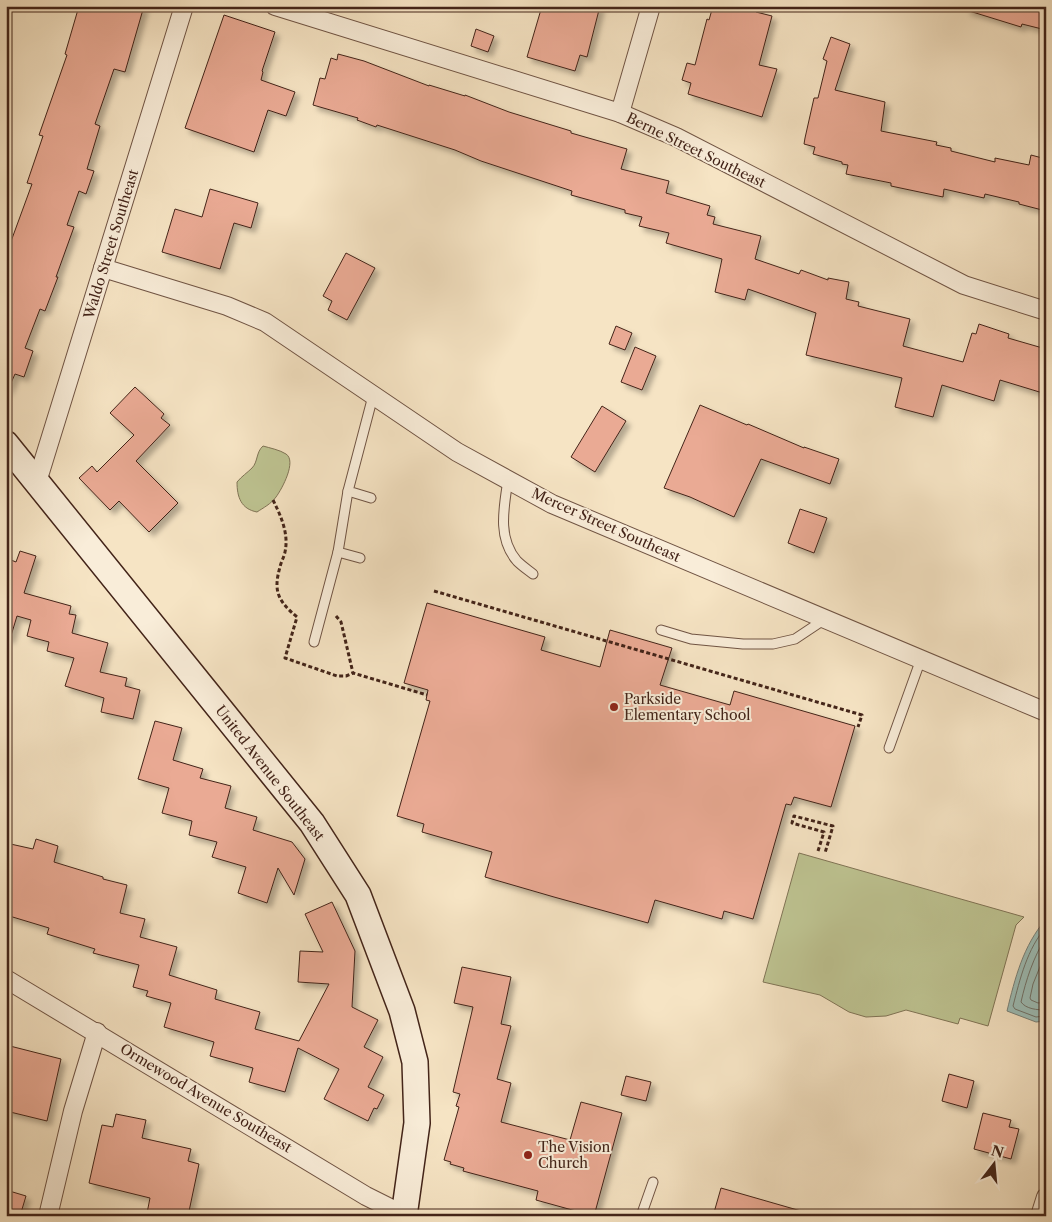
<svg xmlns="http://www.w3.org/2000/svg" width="1052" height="1222" viewBox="0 0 1052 1222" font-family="'Libre Caslon Text',serif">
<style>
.green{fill:#bec492;stroke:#807456}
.water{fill:#9dbeb7;stroke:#798078}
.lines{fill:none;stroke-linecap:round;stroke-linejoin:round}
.shore{stroke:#707168;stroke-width:1}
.building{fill:#eaaa94;stroke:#432419;filter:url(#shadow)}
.lane-casing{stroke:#705444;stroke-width:11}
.street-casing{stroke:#705444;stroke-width:20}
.secondary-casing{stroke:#432419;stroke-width:28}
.path{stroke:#432419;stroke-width:3;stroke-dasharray:4 2.5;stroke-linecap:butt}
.lane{stroke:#f9edd9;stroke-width:9}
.street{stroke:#f9edd9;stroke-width:18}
.secondary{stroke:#f9edd9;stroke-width:25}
.poi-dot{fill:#8f2418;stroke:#f9edd9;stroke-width:2}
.labels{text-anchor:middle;stroke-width:4;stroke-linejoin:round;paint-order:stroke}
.street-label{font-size:14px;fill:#432419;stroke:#f9edd9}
.poi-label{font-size:14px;fill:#432419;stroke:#f9edd9;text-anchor:start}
</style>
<defs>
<filter id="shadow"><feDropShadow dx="4.5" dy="4.5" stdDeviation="2.5" flood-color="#0004"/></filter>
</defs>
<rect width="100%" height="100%" fill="#f6e4c4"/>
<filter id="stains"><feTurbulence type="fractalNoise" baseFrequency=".004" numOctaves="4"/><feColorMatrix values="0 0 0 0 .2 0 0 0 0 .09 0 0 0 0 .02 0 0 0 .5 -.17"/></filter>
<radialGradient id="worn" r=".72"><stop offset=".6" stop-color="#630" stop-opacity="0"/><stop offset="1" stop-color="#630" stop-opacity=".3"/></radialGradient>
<g class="green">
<path d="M 263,446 C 270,448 280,450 286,454 C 297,461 282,489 276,497 C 271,504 263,508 257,512 C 241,509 237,497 237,482 C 242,476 247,473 252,468 C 258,462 256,452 263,446 Z"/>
<polygon points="799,853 1024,917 1016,925 988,1026 960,1018 958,1024 906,1010 886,1016 866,1017 849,1012 820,995 763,982"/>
</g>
<path class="water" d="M 1046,919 L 1046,1021 L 1036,1022 L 1007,1011 C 1015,978 1023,946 1046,919 Z"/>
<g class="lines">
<g class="shore">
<path d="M 1046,927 C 1027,949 1020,979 1013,1006 L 1015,1009 L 1036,1017 L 1046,1016"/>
<path d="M 1046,937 C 1033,958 1026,980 1021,1002 C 1026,1009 1037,1010 1046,1010"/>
<polyline points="1046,952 1033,984 1030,998 1031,1000 1038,1003 1046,1002"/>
</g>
</g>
<g class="building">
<polygon points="79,6 144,6 125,72 114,69 95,124 100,126 87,169 94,171 86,194 79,191 67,225 74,227 56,277 58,277 45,311 40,309 25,348 33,351 24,377 15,374 7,392 6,255 32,184 27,183 43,136 39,135 67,55 65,54"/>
<polygon points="542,6 600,6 587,57 580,55 575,71 527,57"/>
<polygon points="713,6 758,6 756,12 772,16 759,65 777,69 762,117 688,94 691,83 682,80 687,63 695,65 707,19 709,20"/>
<polygon points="967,6 1046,6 1046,30 1022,24 1021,27 966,10"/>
<polygon points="224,15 275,32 262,71 263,72 261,80 295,92 286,116 268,110 254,152 185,128"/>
<polygon points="476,29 494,36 488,52 471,46"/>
<polygon points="831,37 850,44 835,90 885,102 881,131 937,142 936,145 951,148 951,151 995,162 995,158 1029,165 1031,155 1046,159 1046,211 1019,204 1019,202 985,194 984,198 944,189 943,197 891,186 891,183 846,174 848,165 842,164 842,162 813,154 815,147 804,144 805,138 814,98 818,98 827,61 823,59"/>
<polygon points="338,54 364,61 429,86 429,85 465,96 465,95 509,112 571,131 571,133 627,149 621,169 669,181 666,193 710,206 707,215 715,217 713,224 761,236 755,259 799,274 801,270 828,280 828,278 849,282 846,299 859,302 858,306 910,319 903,346 963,362 972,333 976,334 979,324 1009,334 1008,338 1046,349 1046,394 1000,380 994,401 942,385 933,417 895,407 902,378 806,355 816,313 748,289 745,300 715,292 722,259 666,243 669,233 639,226 642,217 625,213 625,210 571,195 572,191 481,161 455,150 377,125 376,127 357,120 358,118 313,105 320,78 325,79 331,58 337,60"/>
<polygon points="210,189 258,203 251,228 234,223 220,269 162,252 175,209 202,217"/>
<polygon points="346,253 375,268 347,320 328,310 332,301 323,296"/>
<polygon points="616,326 632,333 625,350 609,344"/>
<polygon points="635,347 656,356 642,390 621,382"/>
<polygon points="135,387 164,414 161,418 170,425 136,461 178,503 149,532 119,501 110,510 79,478 92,466 97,472 134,435 110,413"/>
<polygon points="700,405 747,425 748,424 804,448 804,447 839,459 830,484 761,459 734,517 690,497 664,488"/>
<polygon points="602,406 626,421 595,472 571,457"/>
<polygon points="800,509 827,518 814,553 788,543"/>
<polygon points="20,551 36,556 24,593 71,606 69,614 76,615 72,633 108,643 100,672 127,678 125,686 140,690 133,719 101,712 104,698 65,686 74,658 47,651 49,642 27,636 31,620 17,616 10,639 6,638 6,558 16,562"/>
<polygon points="427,603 545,637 541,650 600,667 610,630 672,648 660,685 730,705 734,691 855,726 831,807 794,797 791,805 786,804 753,919 724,911 722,919 655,900 648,923 554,897 485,877 492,852 422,832 424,824 397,816 430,701 426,700 428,690 404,683"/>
<polygon points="155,721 182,728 173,760 203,769 200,778 231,786 225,808 257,817 253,830 292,842 305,859 294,895 278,868 267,903 238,893 246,867 212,857 217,842 189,835 192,821 162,813 169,788 138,779"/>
<polygon points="36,839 58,846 54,862 103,877 103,879 127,885 120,913 145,919 140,937 177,947 169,975 217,990 215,999 260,1012 255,1029 299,1041 329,984 298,982 300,951 323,952 305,914 332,902 355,951 352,1007 378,1020 364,1047 383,1057 368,1087 384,1095 377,1109 374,1108 368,1121 324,1099 339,1069 298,1048 285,1092 249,1082 253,1068 210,1056 214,1042 164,1027 171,1003 146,996 148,991 133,987 139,965 93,953 95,949 47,934 49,928 6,915 6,843 33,849"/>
<polygon points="462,967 511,977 501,1024 511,1026 497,1079 511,1083 501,1122 570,1140 581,1102 622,1113 594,1216 536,1200 538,1191 463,1171 464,1168 450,1164 451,1162 444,1160 459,1107 456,1106 460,1094 453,1092 473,1007 454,1003"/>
<polygon points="6,1045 61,1059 47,1121 6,1111"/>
<polygon points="949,1074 974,1081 967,1108 942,1101"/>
<polygon points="626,1076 651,1082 646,1101 621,1095"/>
<polygon points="983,1113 1011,1120 1009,1127 1019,1129 1011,1159 974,1149"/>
<polygon points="116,1114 146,1120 142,1138 191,1149 188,1161 199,1164 188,1216 167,1212 166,1216 147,1213 150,1198 89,1183 102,1125 113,1127"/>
<polygon points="721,1188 801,1211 800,1216 713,1216"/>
<polygon points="6,1190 26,1196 20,1216 6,1216"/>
</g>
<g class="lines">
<defs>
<g id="lane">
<path d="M 508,480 C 504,507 497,538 517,561 C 522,566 528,570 533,574"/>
<polyline points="348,491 338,552 360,558"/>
<polyline points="371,498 348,491 373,396"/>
<polyline points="661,630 691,639 743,644 773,644 795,639 825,619"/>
<polyline points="314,642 338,552"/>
<polyline points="889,748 921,659"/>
<polyline points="641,1216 653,1182"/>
</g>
<g id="street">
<polyline points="275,6 620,113 676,137 964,285 1046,311"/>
<polyline points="620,113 651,6"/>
<polyline points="103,268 227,306 265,322 457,452 552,504 1046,712"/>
<polyline points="37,482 184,6"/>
<polyline points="6,979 366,1196 406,1216"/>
<polyline points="48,1216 73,1111 97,1032"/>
<polyline points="1040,1216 1046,1197"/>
</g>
<polyline id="secondary" points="6,444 312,823 358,895 402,1011 415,1062 417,1123 404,1216"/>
</defs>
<use href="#lane" class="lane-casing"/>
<use href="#street" class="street-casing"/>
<use href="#secondary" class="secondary-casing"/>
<g class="path">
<path d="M 273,500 C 281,516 289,534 285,552 C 284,557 281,562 280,567 C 273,591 278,601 297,617 L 285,658 L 337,676 L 346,676 L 353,673"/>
<polyline points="434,591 862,715 858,727"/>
<polyline points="336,616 341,622 353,673 427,695"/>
<polyline points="818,851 824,832 792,823 794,816 833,826 825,853"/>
</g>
<use href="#lane" class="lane"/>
<use href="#street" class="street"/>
<use href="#secondary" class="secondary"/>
</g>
<g class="poi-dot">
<circle cx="614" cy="707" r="5"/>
<circle cx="528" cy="1155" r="5"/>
</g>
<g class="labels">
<g class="street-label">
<text transform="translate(696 150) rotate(26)" y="5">Berne Street Southeast</text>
<text transform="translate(111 244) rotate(-73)" y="5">Waldo Street Southeast</text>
<text transform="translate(606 525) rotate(24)" y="5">Mercer Street Southeast</text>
<text transform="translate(270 773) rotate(52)" y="5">United Avenue Southeast</text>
<text transform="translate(206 1098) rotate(31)" y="5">Ormewood Avenue Southeast</text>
</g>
<g class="poi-label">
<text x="624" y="704">Parkside<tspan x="624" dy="16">Elementary School</tspan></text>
<text x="538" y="1152">The Vision<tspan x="538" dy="16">Church</tspan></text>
</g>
</g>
<rect width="1052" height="1222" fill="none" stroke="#f6e4c4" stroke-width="25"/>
<rect x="8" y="8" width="1037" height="1207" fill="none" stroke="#432419" stroke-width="2.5"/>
<rect x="12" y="12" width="1027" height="1197" fill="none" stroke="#432419"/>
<g transform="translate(994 1164) rotate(16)" stroke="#f9edd9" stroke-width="4" paint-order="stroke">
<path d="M0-4L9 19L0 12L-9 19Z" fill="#432419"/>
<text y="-8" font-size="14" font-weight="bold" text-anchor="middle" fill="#432419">N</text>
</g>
<rect width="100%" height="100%" filter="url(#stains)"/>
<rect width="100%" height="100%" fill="url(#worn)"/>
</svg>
